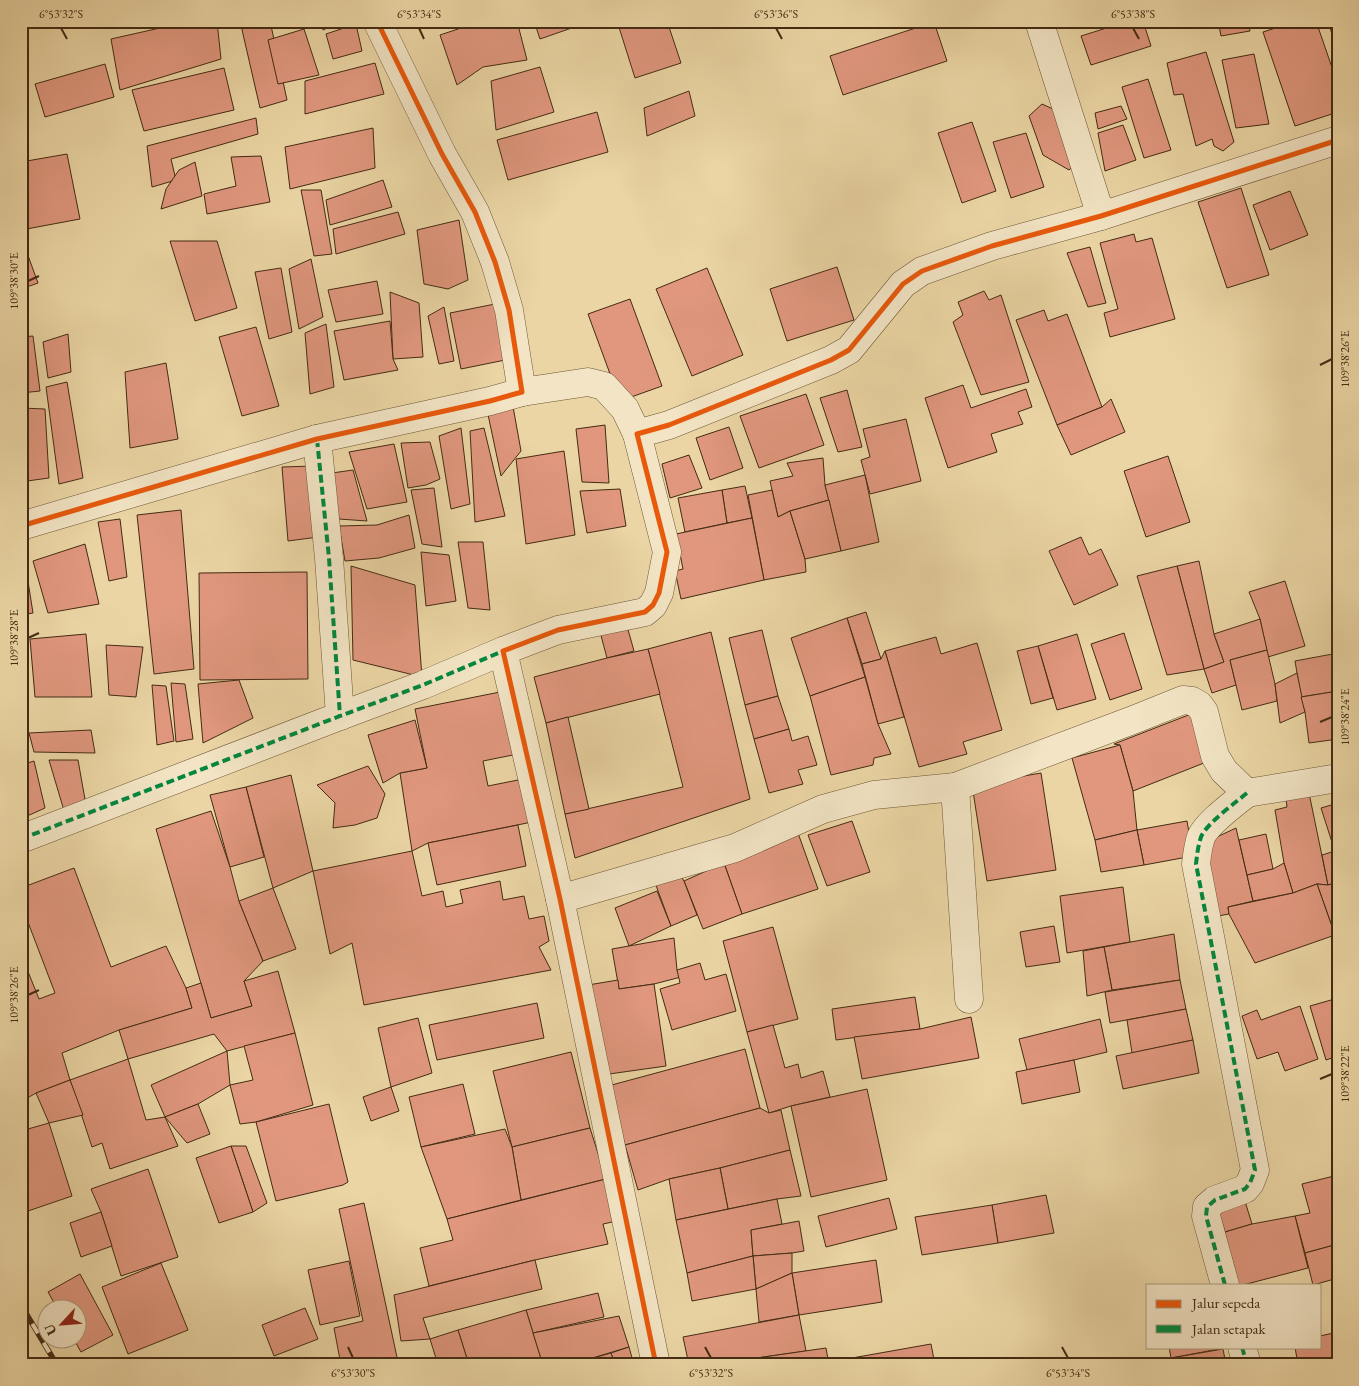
<svg xmlns="http://www.w3.org/2000/svg" width="1359" height="1386" viewBox="0 0 1359 1386" font-family="'EB Garamond',serif">
<style>
.building{fill:#e0977e;stroke:#432b13}
.lines{fill:none;stroke-linecap:round;stroke-linejoin:round}
.minor-casing{stroke:#6d5637;stroke-width:29}
.minor{stroke:#f2e4c4;stroke-width:28}
.rail-casing{stroke:#432b13;stroke-width:5.5}
.rail{stroke:#f2e4c4;stroke-width:4;stroke-dasharray:11;stroke-linecap:butt}
.quiet{stroke:#00873e;stroke-width:4;stroke-dasharray:8 4;stroke-linecap:butt}
.cycleway-casing{stroke:#f2e4c4;stroke-width:8}
.cycleway{stroke:#e8590c;stroke-width:5}
.ticks{fill:none;stroke:#432b13;stroke-width:2}
.neatline{fill:none;stroke:#432b13;stroke-width:2}
.ticks-label{font-size:12px;text-anchor:middle;fill:#432b13}
</style>
<rect width="100%" height="100%" fill="#ebd5a4"/>
<filter id="stains"><feTurbulence type="fractalNoise" baseFrequency=".004" numOctaves="4"/><feColorMatrix values="0 0 0 0 .2 0 0 0 0 .09 0 0 0 0 .02 0 0 0 .5 -.17"/></filter>
<radialGradient id="worn" r=".72"><stop offset=".6" stop-color="#630" stop-opacity="0"/><stop offset="1" stop-color="#630" stop-opacity=".3"/></radialGradient>
<g class="building">
<polygon points="191,21 217,21 221,59 120,90 111,39"/>
<polygon points="240,21 270,21 287,100 260,108"/>
<polygon points="272,21 296,21 273,27"/>
<polygon points="322,21 342,21 323,30"/>
<polygon points="482,21 517,21 527,60 483,67 457,85 440,35"/>
<polygon points="534,21 586,21 586,23 540,39"/>
<polygon points="617,21 667,21 681,63 635,78"/>
<polygon points="1129,21 1143,21 1151,46 1091,65 1081,36"/>
<polygon points="1218,21 1248,21 1250,31 1221,36"/>
<polygon points="1297,21 1316,21 1338,85 1338,112 1295,126 1263,32"/>
<polygon points="1331,21 1338,21 1338,58 1329,23"/>
<polygon points="934,22 947,61 843,95 830,56"/>
<polygon points="356,24 362,51 333,59 326,34"/>
<polygon points="304,29 319,75 278,84 268,40"/>
<polygon points="1206,52 1234,142 1223,151 1214,146 1212,139 1196,146 1183,94 1174,95 1167,63"/>
<polygon points="1254,54 1269,124 1236,128 1222,60"/>
<polygon points="375,63 384,94 305,114 305,81"/>
<polygon points="105,64 114,97 45,117 35,84"/>
<polygon points="540,67 554,112 496,130 491,81"/>
<polygon points="224,68 234,110 144,131 132,90"/>
<polygon points="1148,79 1171,150 1144,158 1122,87"/>
<polygon points="689,91 695,116 647,136 644,108"/>
<polygon points="1042,104 1053,109 1079,161 1069,170 1043,155 1029,116"/>
<polygon points="1121,106 1127,119 1098,129 1095,113"/>
<polygon points="597,112 608,152 508,180 497,140"/>
<polygon points="256,118 258,134 171,159 176,180 152,187 147,146"/>
<polygon points="972,122 996,191 962,203 938,133"/>
<polygon points="1123,125 1136,160 1105,171 1098,133"/>
<polygon points="373,128 375,168 290,189 285,147"/>
<polygon points="1026,133 1044,187 1011,198 993,142"/>
<polygon points="67,154 80,219 21,230 21,162"/>
<polygon points="261,156 270,202 207,214 204,194 236,186 231,157"/>
<polygon points="195,162 202,196 161,209 166,189 179,170"/>
<polygon points="383,180 392,207 330,225 326,200"/>
<polygon points="1241,188 1269,275 1227,288 1198,202"/>
<polygon points="301,190 321,190 332,254 314,256"/>
<polygon points="1290,191 1308,235 1270,250 1253,205"/>
<polygon points="398,212 405,234 336,254 333,229"/>
<polygon points="459,220 468,280 448,289 424,284 417,230"/>
<polygon points="1134,234 1136,242 1152,238 1175,319 1110,337 1104,313 1118,309 1100,243"/>
<polygon points="170,241 217,241 237,308 195,321"/>
<polygon points="1090,247 1106,303 1088,307 1067,253"/>
<polygon points="26,250 38,283 21,289 21,252"/>
<polygon points="311,259 323,317 299,329 289,269"/>
<polygon points="837,267 854,320 787,341 770,289"/>
<polygon points="281,268 292,332 269,339 255,272"/>
<polygon points="707,268 743,355 692,376 656,289"/>
<polygon points="377,281 383,314 336,322 328,290"/>
<polygon points="984,291 989,300 1001,295 1029,382 981,395 953,322 963,315 958,302"/>
<polygon points="390,292 419,303 423,357 393,359"/>
<polygon points="630,299 662,386 620,401 588,314"/>
<polygon points="495,304 510,359 461,369 450,313"/>
<polygon points="444,307 454,361 439,364 428,316"/>
<polygon points="1044,310 1048,321 1067,314 1102,407 1057,425 1016,320"/>
<polygon points="390,321 393,359 398,370 344,380 334,331"/>
<polygon points="326,324 334,387 310,394 305,333"/>
<polygon points="256,327 279,406 242,416 219,337"/>
<polygon points="68,334 71,372 48,378 43,342"/>
<polygon points="33,336 40,391 21,393 21,337"/>
<polygon points="166,363 178,439 130,448 125,372"/>
<polygon points="67,382 83,478 59,484 46,387"/>
<polygon points="963,385 971,408 1026,389 1032,407 1018,412 1023,424 991,434 997,452 948,468 925,398"/>
<polygon points="847,390 862,447 838,452 820,398"/>
<polygon points="806,394 824,445 759,468 740,416"/>
<polygon points="1111,399 1125,432 1071,455 1057,425 1102,407"/>
<polygon points="512,401 521,451 501,476 486,405"/>
<polygon points="21,408 45,409 49,478 27,481 21,430"/>
<polygon points="906,419 921,481 870,494 861,460 870,457 863,429"/>
<polygon points="605,425 609,483 582,482 576,429"/>
<polygon points="729,427 743,468 710,480 696,438"/>
<polygon points="461,428 470,504 451,509 439,436"/>
<polygon points="484,428 505,516 475,522 470,431"/>
<polygon points="430,442 440,479 426,485 408,488 401,443"/>
<polygon points="394,444 407,502 367,509 349,452"/>
<polygon points="564,451 575,535 526,544 516,459"/>
<polygon points="689,455 702,488 670,498 662,464"/>
<polygon points="1168,456 1190,522 1146,537 1124,471"/>
<polygon points="823,458 825,485 829,500 790,511 778,517 770,481 793,476 787,463"/>
<polygon points="313,466 326,536 288,541 282,467"/>
<polygon points="353,470 367,521 339,519 332,473"/>
<polygon points="865,475 879,542 841,551 825,485"/>
<polygon points="745,486 752,518 727,523 722,490"/>
<polygon points="434,488 442,547 422,544 411,490"/>
<polygon points="620,489 626,526 587,533 580,491"/>
<polygon points="722,490 727,523 685,532 678,498"/>
<polygon points="772,490 778,517 790,511 805,559 806,572 764,580 748,495"/>
<polygon points="829,500 841,551 805,559 790,511"/>
<polygon points="181,510 194,669 154,674 137,515"/>
<polygon points="409,515 415,548 379,558 345,561 339,526 377,525"/>
<polygon points="752,518 764,580 681,599 675,571 683,569 676,534"/>
<polygon points="120,519 127,577 109,581 98,522"/>
<polygon points="21,537 33,613 21,615"/>
<polygon points="1081,537 1089,555 1101,549 1118,585 1074,605 1049,551"/>
<polygon points="458,542 483,542 490,610 468,608"/>
<polygon points="85,544 99,604 48,613 33,561"/>
<polygon points="421,552 449,555 456,601 426,606"/>
<polygon points="1199,561 1214,634 1224,662 1204,669 1177,566"/>
<polygon points="351,566 415,585 422,677 353,660"/>
<polygon points="1177,566 1204,669 1167,675 1137,576"/>
<polygon points="307,572 308,679 200,680 199,573"/>
<polygon points="1285,581 1305,646 1268,657 1260,619 1249,592"/>
<polygon points="866,612 881,659 862,664 847,618"/>
<polygon points="847,618 865,677 810,696 791,638"/>
<polygon points="1260,619 1267,650 1230,660 1236,685 1212,693 1204,669 1224,662 1214,634"/>
<polygon points="627,626 634,651 607,658 600,632"/>
<polygon points="762,630 778,696 745,705 729,638"/>
<polygon points="711,632 750,799 575,858 565,814 683,787 648,649"/>
<polygon points="1124,633 1142,689 1110,700 1091,644"/>
<polygon points="86,634 92,697 35,697 30,639"/>
<polygon points="1077,634 1096,699 1057,710 1038,646"/>
<polygon points="936,637 941,654 977,643 1002,730 963,742 967,754 919,767 885,651"/>
<polygon points="106,645 143,647 136,697 109,695"/>
<polygon points="1038,646 1053,698 1031,704 1017,651"/>
<polygon points="648,649 660,694 546,723 534,677 607,658"/>
<polygon points="1267,650 1275,684 1277,701 1242,710 1230,660"/>
<polygon points="885,651 904,717 878,724 862,664 881,659"/>
<polygon points="1338,653 1338,691 1301,697 1295,661"/>
<polygon points="1297,673 1305,712 1280,723 1275,684"/>
<polygon points="865,677 878,724 891,754 874,758 873,765 831,775 810,696"/>
<polygon points="239,680 253,718 203,743 198,684"/>
<polygon points="171,683 185,684 193,739 176,742"/>
<polygon points="152,685 166,686 174,741 157,745"/>
<polygon points="1338,691 1338,739 1309,743 1305,712 1301,697"/>
<polygon points="500,692 513,755 483,761 488,786 528,778 537,821 428,843 412,851 400,773 427,768 415,709"/>
<polygon points="778,696 789,729 754,739 745,705"/>
<polygon points="1191,714 1209,761 1133,791 1120,745 1114,744"/>
<polygon points="568,717 589,809 565,814 546,723"/>
<polygon points="415,720 427,768 400,773 383,783 368,735"/>
<polygon points="789,729 792,741 808,736 817,765 798,770 803,784 769,793 754,739"/>
<polygon points="91,730 95,753 34,752 29,733"/>
<polygon points="1120,745 1133,791 1137,830 1095,840 1072,758"/>
<polygon points="49,760 78,760 86,805 65,814"/>
<polygon points="34,761 45,808 25,817 21,803 21,765"/>
<polygon points="368,766 385,794 377,818 355,825 333,828 335,803 317,785"/>
<polygon points="1041,773 1056,870 987,881 972,785"/>
<polygon points="291,775 313,871 273,888 246,787"/>
<polygon points="246,787 264,857 230,867 210,795"/>
<polygon points="1309,793 1328,885 1317,884 1293,893 1284,863 1275,810 1287,807 1286,798"/>
<polygon points="1338,803 1338,861 1321,808"/>
<polygon points="211,811 230,867 239,901 263,961 244,981 252,1006 211,1018 156,829"/>
<polygon points="852,821 870,872 827,886 808,835"/>
<polygon points="1187,821 1193,856 1144,865 1137,830"/>
<polygon points="518,825 526,866 437,885 428,843"/>
<polygon points="1236,828 1253,901 1228,907 1229,914 1218,916 1204,843"/>
<polygon points="1137,830 1144,865 1101,872 1095,840"/>
<polygon points="798,833 818,889 742,914 724,863"/>
<polygon points="1266,834 1273,869 1247,875 1239,840"/>
<polygon points="412,851 422,896 443,891 446,907 463,903 460,890 500,881 503,900 524,896 529,919 544,916 549,941 539,947 551,970 364,1005 352,943 330,954 313,871"/>
<polygon points="1335,851 1338,861 1338,882 1328,885 1322,855"/>
<polygon points="724,863 742,914 703,929 684,881"/>
<polygon points="1284,863 1293,893 1253,901 1247,875 1273,869"/>
<polygon points="74,868 111,967 166,946 186,988 192,1008 119,1030 62,1053 70,1080 36,1093 24,1100 21,1093 21,954 39,999 55,993 21,904 21,888"/>
<polygon points="678,871 684,881 697,915 671,926 654,880"/>
<polygon points="1338,882 1338,933 1335,935 1317,884 1328,885"/>
<polygon points="1317,884 1335,935 1255,963 1229,914 1228,907 1293,893"/>
<polygon points="1123,887 1130,942 1067,953 1060,896"/>
<polygon points="273,888 296,949 263,961 239,901"/>
<polygon points="657,891 671,926 629,946 615,908"/>
<polygon points="1054,926 1060,962 1026,967 1020,932"/>
<polygon points="773,927 798,1019 747,1032 723,941"/>
<polygon points="1174,934 1180,980 1112,990 1104,947"/>
<polygon points="674,938 677,970 681,977 654,984 619,989 612,949"/>
<polygon points="1104,947 1112,990 1087,996 1083,951"/>
<polygon points="700,963 705,980 726,974 736,1011 672,1030 660,989 680,983 677,970"/>
<polygon points="278,971 295,1033 227,1051 214,1034 128,1059 119,1030 192,1008 186,988 201,983 211,1018 252,1006 244,981"/>
<polygon points="618,980 619,989 654,984 666,1066 602,1075 588,985"/>
<polygon points="1180,980 1186,1009 1110,1023 1105,992"/>
<polygon points="915,997 920,1029 836,1040 832,1009"/>
<polygon points="1338,998 1338,1056 1326,1060 1310,1006"/>
<polygon points="537,1003 544,1038 437,1060 429,1025"/>
<polygon points="1300,1006 1318,1059 1285,1071 1278,1052 1257,1059 1242,1016 1257,1010 1261,1020"/>
<polygon points="1186,1009 1193,1040 1132,1053 1127,1020"/>
<polygon points="971,1017 979,1058 862,1079 854,1037 920,1029"/>
<polygon points="418,1018 432,1073 391,1087 378,1028"/>
<polygon points="1100,1019 1107,1052 1074,1060 1027,1070 1019,1039"/>
<polygon points="773,1025 785,1068 798,1064 801,1078 823,1071 830,1097 791,1106 769,1113 747,1032"/>
<polygon points="295,1033 313,1105 256,1122 240,1124 230,1085 253,1080 244,1046"/>
<polygon points="1193,1040 1199,1073 1123,1089 1116,1056"/>
<polygon points="745,1049 760,1108 625,1145 608,1086"/>
<polygon points="227,1051 230,1085 198,1104 165,1117 151,1085"/>
<polygon points="571,1052 590,1128 512,1147 493,1071"/>
<polygon points="128,1059 146,1120 165,1117 178,1146 110,1169 102,1143 92,1147 70,1080"/>
<polygon points="1074,1060 1080,1092 1022,1104 1016,1072"/>
<polygon points="70,1080 83,1115 49,1123 36,1093"/>
<polygon points="463,1084 475,1134 421,1147 409,1097"/>
<polygon points="391,1087 399,1111 371,1121 363,1097"/>
<polygon points="867,1089 887,1180 811,1197 791,1106"/>
<polygon points="198,1104 210,1134 187,1143 165,1117"/>
<polygon points="329,1104 348,1182 343,1185 276,1201 256,1122"/>
<polygon points="760,1108 769,1113 781,1110 790,1150 720,1168 669,1179 638,1190 625,1145"/>
<polygon points="49,1123 72,1196 28,1211 21,1190 21,1131"/>
<polygon points="590,1128 606,1179 521,1200 512,1147"/>
<polygon points="505,1129 512,1147 521,1200 447,1219 421,1147"/>
<polygon points="231,1146 246,1146 267,1203 253,1212"/>
<polygon points="231,1146 253,1212 219,1223 196,1158"/>
<polygon points="790,1150 801,1196 777,1199 728,1209 720,1168"/>
<polygon points="720,1168 728,1209 676,1220 669,1179"/>
<polygon points="148,1169 178,1257 121,1276 101,1212 91,1189"/>
<polygon points="1338,1175 1338,1244 1305,1253 1295,1216 1310,1213 1302,1184"/>
<polygon points="606,1179 617,1221 603,1224 608,1244 535,1260 429,1286 420,1248 453,1240 447,1219"/>
<polygon points="1046,1195 1054,1233 998,1243 992,1205"/>
<polygon points="889,1198 897,1229 826,1247 818,1216"/>
<polygon points="1244,1198 1252,1224 1225,1232 1217,1206"/>
<polygon points="777,1199 782,1224 751,1230 753,1256 687,1273 676,1220"/>
<polygon points="364,1203 398,1362 385,1365 341,1365 334,1328 363,1321 339,1209"/>
<polygon points="992,1205 998,1243 922,1255 915,1217"/>
<polygon points="101,1212 112,1246 81,1257 70,1223"/>
<polygon points="1295,1216 1308,1268 1243,1285 1236,1285 1225,1232 1252,1224"/>
<polygon points="799,1221 804,1251 792,1253 753,1256 751,1230"/>
<polygon points="1338,1244 1338,1278 1313,1285 1305,1253"/>
<polygon points="792,1253 792,1273 756,1289 753,1256"/>
<polygon points="753,1256 756,1289 692,1301 687,1273"/>
<polygon points="535,1260 542,1289 423,1318 430,1339 401,1341 394,1295"/>
<polygon points="876,1260 882,1302 799,1315 792,1273"/>
<polygon points="349,1261 360,1316 320,1325 308,1270"/>
<polygon points="161,1263 188,1330 128,1354 102,1287"/>
<polygon points="792,1273 799,1315 759,1322 756,1289"/>
<polygon points="80,1274 113,1335 81,1352 73,1338 78,1338 78,1308 57,1308 48,1292"/>
<polygon points="598,1293 604,1317 533,1333 526,1310"/>
<polygon points="305,1308 318,1339 274,1356 262,1325"/>
<polygon points="526,1310 543,1365 469,1365 458,1330"/>
<polygon points="799,1315 806,1351 736,1361 722,1365 689,1365 683,1337"/>
<polygon points="619,1316 629,1347 569,1365 543,1365 533,1333"/>
<polygon points="458,1330 469,1365 438,1365 430,1339"/>
<polygon points="1338,1332 1338,1365 1298,1365 1295,1347 1320,1347 1320,1336"/>
<polygon points="931,1344 935,1365 853,1365 852,1358"/>
<polygon points="629,1347 634,1365 615,1365 611,1353"/>
<polygon points="1169,1347 1230,1347 1171,1358"/>
<polygon points="826,1348 829,1365 736,1365 736,1361"/>
<polygon points="1223,1349 1226,1365 1172,1365 1171,1358"/>
<polygon points="611,1353 615,1365 569,1365"/>
</g>
<g class="lines">
<defs>
<g id="minor">
<polyline points="1039,21 1101,216"/>
<polyline points="522,392 588,382 604,386 625,409 637,434"/>
<polyline points="317,439 329,558 340,716"/>
<polyline points="21,526 317,439 490,401 522,392 509,310 495,262 475,212 442,154 377,21"/>
<polyline points="955,787 969,999"/>
<polyline points="21,839 340,716 423,685 503,651"/>
<polyline points="560,899 735,848 823,809 874,795 955,787 1133,720 1183,700 1192,701 1199,705 1204,712 1215,756 1224,771 1247,793 1338,778"/>
<path d="M 1225,1285 L 1206,1216 L 1207,1207 L 1215,1200 L 1245,1189 L 1250,1183 L 1255,1170 L 1196,864 C 1197,855 1198,846 1201,837 C 1207,823 1235,803 1247,793"/>
<polyline points="1242,1347 1247,1365"/>
<polyline points="656,1365 560,899 503,651 558,630 645,612 653,605 659,593 667,552 637,434 669,425 831,360 849,350 903,284 922,271 992,246 1101,216 1338,140"/>
</g>
</defs>
<use href="#minor" class="minor-casing"/>
<use href="#minor" class="minor"/>
<defs>
<polyline id="rail" points="21,1305 57,1365"/>
</defs>
<use href="#rail" class="rail-casing"/>
<use href="#rail" class="rail"/>
<g class="quiet">
<polyline points="317,439 329,558 340,716"/>
<polyline points="21,839 340,716 423,685 503,651"/>
<path d="M 1225,1285 L 1206,1216 L 1207,1207 L 1215,1200 L 1245,1189 L 1250,1183 L 1255,1170 L 1196,864 C 1197,855 1198,846 1201,837 C 1207,823 1235,803 1247,793"/>
<polyline points="1242,1347 1247,1365"/>
</g>
<defs>
<g id="cycleway">
<polyline points="21,526 317,439 490,401 522,392 509,310 495,262 475,212 442,154 377,21"/>
<polyline points="656,1365 560,899 503,651 558,630 645,612 653,605 659,593 667,552 637,434 669,425 831,360 849,350 903,284 922,271 992,246 1101,216 1338,140"/>
</g>
</defs>
<use href="#cycleway" class="cycleway-casing"/>
<use href="#cycleway" class="cycleway"/>
</g>
<path class="ticks" d="M 61,28 L 67,39M 419,28 L 424,39M 776,28 L 782,39M 1133,28 L 1139,39M 28,281 L 39,276M 1320,365 L 1332,359M 28,638 L 39,633M 1320,722 L 1332,717M 28,995 L 39,990M 1320,1079 L 1332,1074M 348,1347 L 353,1358M 705,1347 L 711,1358M 1062,1347 L 1068,1358"/>
<rect width="1359" height="1386" fill="none" stroke="#ebd5a4" stroke-width="55"/>
<rect x="1146" y="1284" width="175" height="65" fill="#f2e4c4" stroke="#ac9a7d"/>
<rect x="1156" y="1300" width="25" height="8" fill="#e8590c" stroke="#ac9a7d"/>
<text x="1192" y="1308" font-size="15" fill="#432b13">Jalur sepeda</text>
<rect x="1156" y="1325" width="25" height="8" fill="#00873e" stroke="#ac9a7d"/>
<text x="1192" y="1334" font-size="15" fill="#432b13">Jalan setapak</text>
<g transform="translate(62 1324) rotate(244)"><circle r="24" fill="#f2e4c4" stroke="#ac9a7d"/>
<path d="M0-4L9 19L0 12L-9 19Z" fill="#8f2418"/>
<text y="-8" font-size="14" font-weight="bold" text-anchor="middle" fill="#432b13">U</text>
</g>
<rect x="28" y="28" width="1304" height="1330" class="neatline"/>
<g class="ticks-label">
<text x="61" y="18">6°53'32"S</text>
<text x="419" y="18">6°53'34"S</text>
<text x="776" y="18">6°53'36"S</text>
<text x="1133" y="18">6°53'38"S</text>
<text transform="translate(14 281) rotate(-90)" y="4">109°38'30"E</text>
<text transform="translate(1345 359) rotate(-90)" y="4">109°38'26"E</text>
<text transform="translate(14 638) rotate(-90)" y="4">109°38'28"E</text>
<text transform="translate(1345 717) rotate(-90)" y="4">109°38'24"E</text>
<text transform="translate(14 995) rotate(-90)" y="4">109°38'26"E</text>
<text transform="translate(1345 1074) rotate(-90)" y="4">109°38'22"E</text>
<text x="353" y="1377">6°53'30"S</text>
<text x="711" y="1377">6°53'32"S</text>
<text x="1068" y="1377">6°53'34"S</text>
</g>
<rect width="100%" height="100%" filter="url(#stains)"/>
<rect width="100%" height="100%" fill="url(#worn)"/>
</svg>
